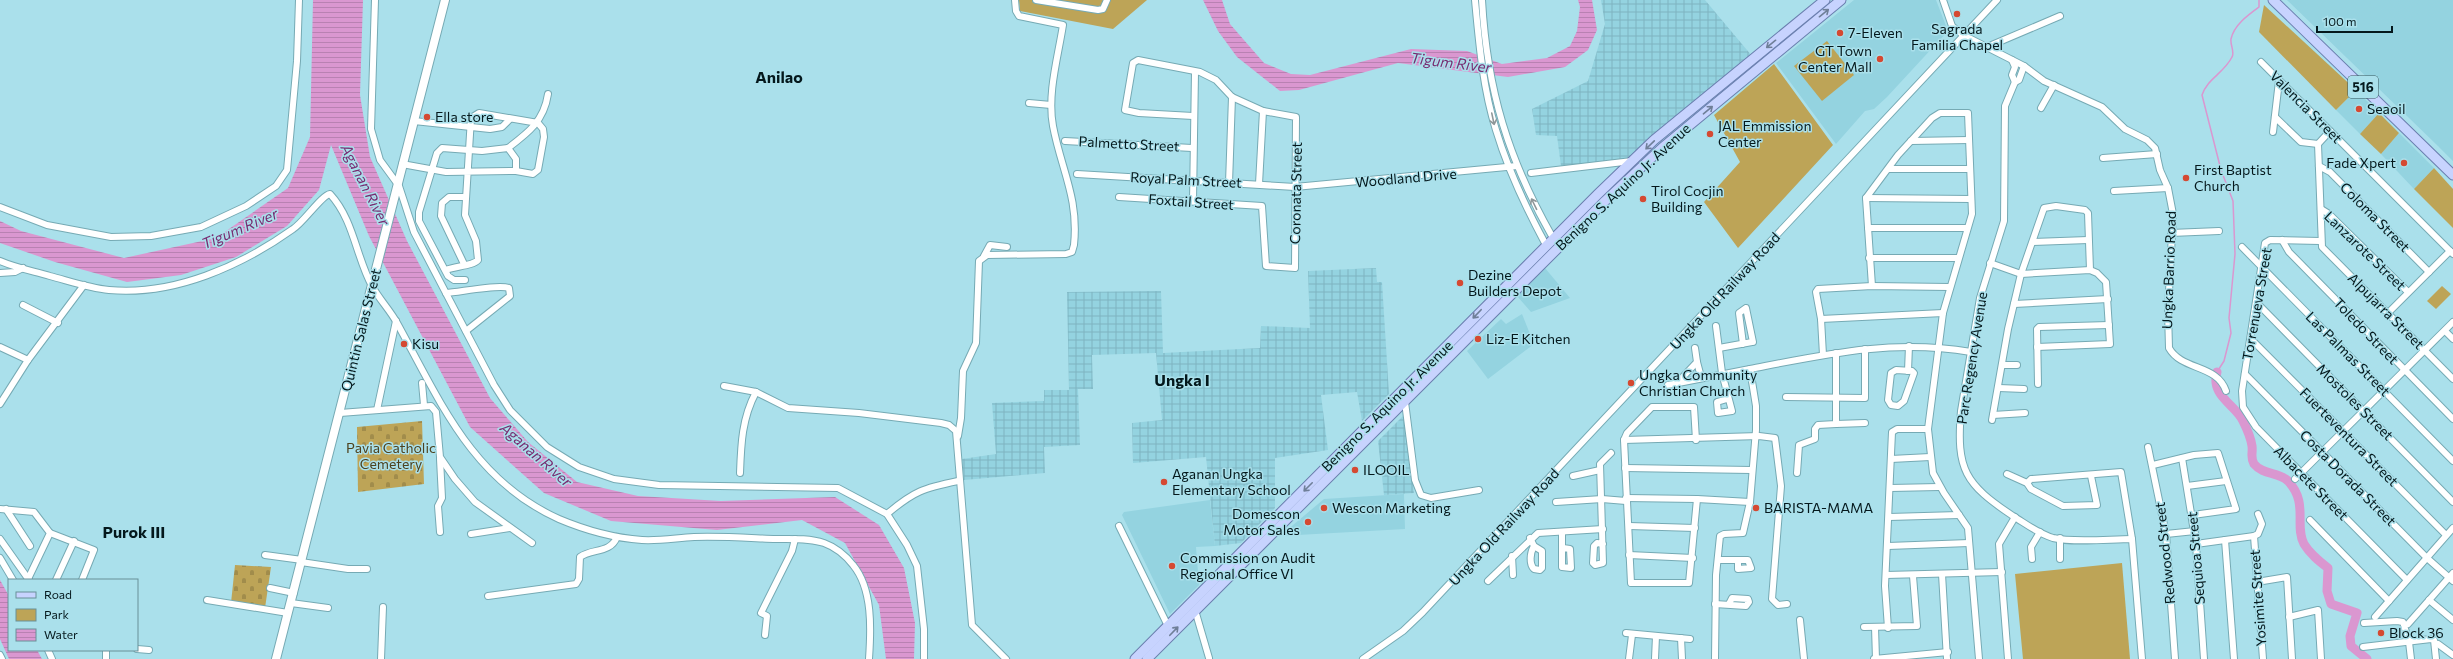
<svg xmlns="http://www.w3.org/2000/svg" width="2453" height="659" viewBox="0 0 2453 659" font-family="Commissioner,sans-serif">
<style>
.built{fill:#94d3e0}
.industrial{fill:url(#industrial-grid)}
.green{fill:#bda457}
.cemetery{fill:url(#cemetery-stones)}
.water{fill:url(#water-rules)}
.lines{fill:none;stroke-linecap:round;stroke-linejoin:round}
.stream{stroke:#da97d0;stroke-width:1.5}
.river{stroke:#da97d0;stroke-width:9}
.minor-casing{stroke:#76aab4;stroke-width:8}
.secondary-casing{stroke:#76aab4;stroke-width:10}
.primary-casing{stroke:#6a7eae;stroke-width:11}
.minor{stroke:#fff;stroke-width:6}
.secondary{stroke:#fff;stroke-width:8}
.primary{stroke:#c7d3fe;stroke-width:9}
.oneway{stroke:#6f7f98}
.oneway2{stroke:#8e9799}
.poi-dot{fill:#d54932;stroke:#aae0eb;stroke-width:1.5}
.labels{text-anchor:middle;stroke-width:3;stroke-linejoin:round;paint-order:stroke}
.shield{fill:#aae0eb;stroke:#36545a;stroke-width:1}
.shield-label{font-size:13px;font-weight:bold;fill:#04181c}
.poi-label{font-size:14px;fill:#04181c;stroke:#aae0eb;text-anchor:start}
.street-label{font-size:14px;fill:#04181c;stroke:#aae0eb}
.park-label{font-size:14px;fill:#4d421e;stroke:#aae0eb}
.water-label{font-size:15px;font-style:italic;fill:#782b71;stroke:#aae0eb}
.quarter-label{font-size:16px;font-weight:bold;fill:#04181c;stroke:#aae0eb}
</style>
<defs>
<pattern id="industrial-grid" width="8" height="8" patternUnits="userSpaceOnUse"><rect width="8" height="8" fill="#94d3e0"/><path d="M0 4h8M4 0v8" fill="none" stroke="#7eb4c0"/></pattern>
<pattern id="cemetery-stones" width="16" height="16" patternUnits="userSpaceOnUse"><rect width="16" height="16" fill="#bda457"/><path d="M2 7V4a2 2 0 0 1 4 0v3zM10 15v-3a2 2 0 0 1 4 0v3z" fill="#a18c4b"/></pattern>
<pattern id="water-rules" width="6" height="5" patternUnits="userSpaceOnUse"><rect width="6" height="5" fill="#da97d0"/><path d="M0 2.5h6" fill="none" stroke="#b981b2"/></pattern>
</defs>
<rect width="100%" height="100%" fill="#aae0eb"/>
<g class="built">
<polygon points="1854,0 1936,0 1948,31 1887,97 1874,109 1865,111 1836,144 1776,63"/>
<polygon points="2287,0 2453,0 2453,161 2438,146"/>
<polygon points="2356,90 2379,113 2360,134 2336,110"/>
<polygon points="2399,133 2434,168 2414,189 2381,154"/>
<polygon points="1545,268 1570,298 1531,312 1517,296"/>
<polygon points="1522,314 1534,344 1488,379 1467,351 1501,319 1506,324"/>
<polygon points="1404,494 1405,529 1280,536 1324,499"/>
<polygon points="1210,500 1215,546 1196,547 1199,585 1170,614 1122,515 1124,512"/>
</g>
<g class="industrial">
<polygon points="1601,0 1705,0 1752,56 1693,102 1628,160 1561,166 1557,136 1536,135 1532,109 1588,81 1605,24"/>
<polygon points="1376,268 1377,282 1382,282 1389,394 1362,421 1357,392 1321,395 1328,450 1275,458 1275,508 1241,543 1215,546 1206,457 1133,463 1132,423 1162,420 1156,353 1092,355 1093,389 1078,389 1080,445 1044,447 1045,473 964,480 962,459 996,454 992,403 1044,401 1044,390 1069,390 1067,292 1161,291 1163,353 1260,348 1261,326 1310,328 1308,271"/>
<polygon points="1404,415 1414,493 1384,495 1378,441"/>
</g>
<g class="green">
<polygon points="1019,0 1147,0 1113,29 1020,11"/>
<polygon points="2264,5 2356,90 2336,110 2259,32"/>
<polygon points="1827,41 1854,75 1822,101 1794,66"/>
<polygon points="1774,64 1833,145 1738,248 1704,202 1740,162 1714,115"/>
<polygon points="2379,113 2399,133 2381,154 2360,134"/>
<polygon points="2434,168 2453,189 2453,228 2414,189"/>
<polygon points="2442,286 2451,294 2436,309 2427,301"/>
<polygon points="2122,563 2130,659 2023,659 2015,574"/>
</g>
<g class="cemetery">
<polygon points="422,421 424,484 358,492 357,427"/>
<polygon points="235,565 271,567 265,608 231,603"/>
</g>
<g class="water">
<polygon points="313,0 363,0 360,95 370,157 407,241 490,398 528,442 577,482 638,496 721,501 835,497 879,525 904,568 915,623 914,659 886,659 879,605 845,543 802,520 717,530 611,521 544,493 470,427 369,236 331,145 319,190 287,226 236,257 181,275 127,282 55,262 0,243 0,221 21,231 124,258 216,238 288,188 310,137"/>
<polygon points="1203,0 1222,0 1230,24 1264,63 1291,74 1310,75 1411,49 1467,51 1502,64 1547,58 1570,46 1577,31 1580,7 1578,0 1592,0 1597,30 1588,50 1565,67 1508,77 1398,63 1299,90 1280,91 1237,57 1218,31"/>
<polygon points="0,580 9,596 9,650 37,650 42,659 9,659 0,639"/>
</g>
<g class="lines">
<path class="stream" d="M 2217,372 L 2224,361 L 2231,333 L 2229,318 L 2235,254 L 2233,201 L 2221,170 L 2202,95 C 2207,79 2224,73 2232,57 C 2235,52 2230,45 2231,39 C 2234,25 2248,15 2259,7 L 2259,0"/>
<path class="river" d="M 2217,372 C 2210,396 2236,405 2243,421 C 2246,427 2251,439 2252,446 C 2253,453 2250,457 2254,464 C 2263,475 2279,472 2288,481 C 2309,503 2294,525 2304,544 C 2310,554 2319,561 2328,568 L 2327,591 L 2331,604 L 2357,613 L 2350,636 L 2351,646 L 2367,659"/>
<defs>
<g id="minor">
<polyline points="375,0 371,129 380,160 399,186 414,232 494,385 510,410 547,447 579,467 614,479 659,485 838,488 887,514 907,545 917,566 924,629 924,659"/>
<polyline points="1036,0 1098,10 1103,9 1107,0"/>
<path d="M 1475,0 C 1479,43 1483,89 1496,130 C 1508,170 1526,208 1546,245"/>
<path d="M 1482,0 C 1487,90 1508,159 1553,238"/>
<path d="M 1943,0 L 1952,26 L 1963,35 L 2024,66 L 2044,81 L 2102,107 L 2125,129 L 2147,140 L 2155,148 L 2160,170 L 2168,188 L 2173,214 L 2168,311 L 2169,348 C 2182,371 2217,364 2226,391"/>
<polyline points="1987,47 2060,16"/>
<polyline points="2012,60 2015,67 2012,75 2015,82"/>
<polyline points="2261,62 2453,254"/>
<path d="M 2015,82 L 2005,106 L 2004,221 L 1980,298 L 1961,411 C 1956,470 1965,484 2013,516 C 2026,524 2039,534 2053,538 C 2074,543 2110,539 2132,539 L 2142,659"/>
<polyline points="2015,82 2019,80 2024,66"/>
<polyline points="1029,103 1051,105"/>
<polyline points="2041,108 2054,85"/>
<polyline points="2275,117 2301,142 2318,144"/>
<polyline points="414,121 490,129 502,127 510,119"/>
<polyline points="2273,132 2279,81"/>
<polyline points="1065,141 1192,148"/>
<polyline points="1911,141 1969,140"/>
<polyline points="2318,144 2322,247 2453,379"/>
<polyline points="2318,144 2330,131"/>
<path d="M 508,148 C 528,133 544,121 548,94"/>
<polyline points="2103,158 2157,154"/>
<path d="M 402,164 L 446,172 L 516,171 L 533,174 L 538,170 L 544,137 L 543,129 L 538,123 L 479,113 L 471,118 L 465,215 L 476,241 L 478,260 C 473,266 455,266 446,270"/>
<polyline points="2319,166 2330,172 2429,272"/>
<polyline points="1889,169 1970,169"/>
<polyline points="1531,173 1632,161"/>
<polyline points="1077,174 1295,187 1517,166"/>
<polyline points="1229,183 1232,97"/>
<polyline points="1259,184 1263,111"/>
<polyline points="2114,191 2168,188"/>
<polyline points="464,197 449,197 442,203 441,216 464,264"/>
<polyline points="1119,197 1262,206 1266,266 1295,268 1296,117 1263,111 1232,97 1216,80 1200,72 1138,60 1133,63 1125,110 1139,113 1193,116"/>
<polyline points="1866,198 1971,199"/>
<polyline points="1193,201 1195,72"/>
<polyline points="0,207 47,225 111,237 151,236 201,227 246,206 276,186 287,170 297,61 299,0"/>
<polyline points="2321,209 2329,214 2408,292"/>
<polyline points="1868,228 1967,228"/>
<polyline points="2171,233 2219,231"/>
<polyline points="2282,240 2289,252 2453,419"/>
<polyline points="2320,241 2270,240 2265,243 2242,391 2243,407 2256,427 2407,580"/>
<polyline points="2033,242 2088,240"/>
<polyline points="2242,247 2453,461"/>
<polyline points="984,256 990,245 1007,247"/>
<polyline points="1869,258 1958,258"/>
<path d="M 0,261 C 16,268 33,271 50,276 C 69,281 89,288 109,290 C 174,296 241,266 293,229 C 303,223 322,195 330,194 C 354,220 356,257 372,286 C 379,299 390,310 397,323 C 440,401 472,480 559,519 C 585,530 614,538 642,540 C 660,541 676,538 694,537 C 721,536 749,538 776,539 C 791,539 809,538 824,543 C 835,547 846,556 853,565 C 873,589 871,630 869,659"/>
<polyline points="1990,263 2021,274 2090,270 2097,273 2106,282 2110,344 2037,347"/>
<polyline points="0,273 15,272 23,268"/>
<polyline points="465,280 454,280 448,276 419,221 419,212 437,153 442,148 482,151 508,148 516,159 516,171"/>
<polyline points="1872,286 1866,198 1898,155 1932,118 1940,113 1968,113 1972,214 1943,313 1928,429 1933,473 1944,493 1968,528 1979,659"/>
<path d="M 446,293 C 460,292 499,284 509,288 L 510,296 L 466,331"/>
<polyline points="2257,303 2453,502"/>
<polyline points="2014,304 2108,299"/>
<polyline points="23,305 58,323"/>
<polyline points="2388,313 2450,251"/>
<polyline points="1821,319 1943,313"/>
<polyline points="1716,326 1722,373 1732,411 1718,413 1717,402 1727,399"/>
<polyline points="2445,331 2453,339"/>
<polyline points="2251,339 2446,535"/>
<polyline points="0,347 28,360"/>
<polyline points="1719,348 1752,342 1753,342 1746,308 1739,313 1743,344"/>
<polyline points="1823,355 1821,319 1816,292 1818,289 1872,286 1949,287"/>
<polyline points="1697,362 1701,377"/>
<polyline points="2003,365 2017,365"/>
<polygon points="1896,370 1912,371 1914,373 1904,401 1898,406 1891,405 1888,400 1891,373"/>
<polyline points="1908,371 1909,346"/>
<polyline points="2245,374 2427,558 2453,581"/>
<polyline points="1678,382 1697,362 1695,348"/>
<polyline points="422,383 424,405"/>
<polyline points="2038,384 2037,329 2039,327 2109,325"/>
<polyline points="1668,385 1750,369"/>
<polyline points="724,386 756,392 788,408 859,413 941,423 949,425 956,431 972,625 1006,659"/>
<polyline points="1999,388 2024,389"/>
<polyline points="1786,397 1865,398 1865,349"/>
<polyline points="1405,402 1415,480 1421,495 1431,498 1479,490"/>
<polyline points="0,404 28,360 84,285"/>
<polyline points="377,410 396,321"/>
<polyline points="340,413 431,406 436,412 440,457 455,479 475,502 532,543"/>
<polyline points="1993,415 2025,413"/>
<polyline points="1992,420 2008,329 2021,274 2044,208 2056,206 2085,210 2088,213 2090,270"/>
<polyline points="1836,424 1865,423"/>
<path d="M 958,436 L 961,418 L 963,371 L 976,343 L 979,261 L 987,255 L 1066,254 L 1072,252 L 1074,245 C 1079,198 1061,169 1053,126 C 1047,94 1058,57 1063,25 L 1019,16 L 1016,11 L 1015,0"/>
<polyline points="1624,440 1759,436 1775,438 1781,486 1772,599 1778,605 1787,604"/>
<polyline points="1696,440 1694,407 1652,407 1627,433 1624,440 1631,583 1689,583 1697,499"/>
<polyline points="2148,447 2166,534 2175,659"/>
<polyline points="2182,458 2196,544 2204,659"/>
<polyline points="1891,459 1930,457"/>
<polyline points="2153,465 2194,455 2218,453 2236,509 2193,515"/>
<polyline points="1625,468 1751,470"/>
<path d="M 740,473 C 741,444 742,418 756,392"/>
<polyline points="1797,473 1799,445 1815,439 1815,429 1818,425 1836,424 1836,353"/>
<polyline points="2007,474 2027,483 2031,489 2063,506 2097,505 2091,476"/>
<polyline points="1573,476 1600,470"/>
<polyline points="2295,479 2453,322"/>
<polyline points="2027,483 2031,479 2121,472 2132,539"/>
<polyline points="2187,486 2226,481"/>
<polyline points="1890,488 1939,487"/>
<polyline points="1626,498 1697,499 1750,502"/>
<polyline points="1556,502 1602,499 1626,501"/>
<polyline points="0,509 34,512 50,533 28,579"/>
<polyline points="6,509 30,546"/>
<path d="M 887,514 C 914,491 924,488 958,481"/>
<polyline points="1889,517 1959,515"/>
<polyline points="2310,520 2389,601"/>
<polyline points="1119,526 1168,626"/>
<polyline points="1629,526 1695,528"/>
<polyline points="440,532 438,506 442,498 440,459"/>
<polyline points="50,533 94,550 82,580"/>
<polyline points="1562,533 1562,567 1571,568 1570,549 1563,548"/>
<polyline points="471,534 510,528"/>
<polyline points="2166,534 2195,531"/>
<polyline points="2254,536 2263,659"/>
<path d="M 1530,538 L 1534,546 L 1542,551 L 1542,568 L 1540,570 L 1534,569 C 1529,564 1530,553 1534,546"/>
<polyline points="0,539 29,580"/>
<polyline points="2225,540 2234,659"/>
<polyline points="1603,544 1597,543 1594,546 1593,563 1595,565 1603,563 1600,464 1611,453"/>
<polyline points="2196,544 2254,536 2258,534 2262,524 2258,514"/>
<polyline points="1888,546 1969,543"/>
<polyline points="265,555 302,560"/>
<polyline points="1629,555 1693,558"/>
<polyline points="1512,556 1513,575"/>
<polyline points="0,558 13,580"/>
<polyline points="2032,559 2031,547 2040,532"/>
<polyline points="2060,559 2060,538"/>
<polyline points="1718,560 1748,560 1751,568 1738,569 1738,560"/>
<polyline points="301,562 348,569 367,569"/>
<polyline points="1942,574 1947,659"/>
<polyline points="1886,575 2002,572"/>
<polyline points="56,580 74,541"/>
<polyline points="1488,581 1538,533 1603,529"/>
<polyline points="2257,582 2287,577 2292,659"/>
<polyline points="270,588 294,593"/>
<path d="M 488,596 L 576,584 L 579,579 L 580,557 C 592,548 610,554 617,537"/>
<polyline points="207,600 288,613"/>
<polyline points="2429,600 2453,620"/>
<polyline points="291,603 328,608"/>
<polyline points="1715,604 1746,606 1749,602 1748,599 1732,598 1729,604"/>
<polyline points="1195,610 1209,658"/>
<polyline points="2289,617 2318,610 2321,659"/>
<polyline points="2375,617 2453,528"/>
<polyline points="1800,620 1804,659"/>
<polyline points="2364,623 2397,621 2403,622 2409,642 2411,659"/>
<polyline points="2408,624 2453,573"/>
<polyline points="1864,627 1917,626 1913,576"/>
<polyline points="1875,627 1876,659"/>
<polyline points="1888,628 1885,586 1892,432 1897,429 1928,429"/>
<polyline points="1626,633 1690,639"/>
<polyline points="765,635 767,616 761,613 792,551 795,539"/>
<polyline points="1681,638 1682,659"/>
<polyline points="2438,644 2453,655"/>
<polyline points="2363,647 2431,639 2434,640 2436,659"/>
<polyline points="137,649 149,650"/>
<polyline points="48,650 52,659"/>
<polyline points="106,650 106,659"/>
<polyline points="0,655 2,659"/>
<polyline points="381,659 383,607"/>
<polyline points="1363,659 1403,631 1423,612 1997,0"/>
<polyline points="1629,659 1632,635"/>
<polyline points="1655,659 1656,636"/>
<path d="M 1715,659 L 1716,575 L 1720,536 L 1724,534 L 1743,533 L 1750,502 L 1756,430 L 1756,406 L 1750,369 C 1827,354 1893,339 1971,352"/>
<polyline points="1874,659 1948,652"/>
<polyline points="2008,659 1999,544 2015,517"/>
</g>
<polyline id="secondary" points="276,659 445,0"/>
<g id="primary">
<polyline points="2273,0 2453,175"/>
<polyline points="1135,659 1598,194 1654,140 1825,0"/>
<polyline points="1147,659 1605,201 1662,148 1841,0"/>
</g>
</defs>
<use href="#minor" class="minor-casing"/>
<use href="#secondary" class="secondary-casing"/>
<use href="#primary" class="primary-casing"/>
<use href="#minor" class="minor"/>
<use href="#secondary" class="secondary"/>
<use href="#primary" class="primary"/>
</g>
<defs><path id="oneway-shaft" d="M-6 0H5M1.5-3L5.5 0L1.5 3" fill="none" stroke-width="1.6" stroke-linecap="round" stroke-linejoin="round"/></defs>
<g class="oneway">
<use href="#oneway-shaft" transform="translate(1824 13) rotate(-39)"/>
<use href="#oneway-shaft" transform="translate(1771 44) rotate(141)"/>
<use href="#oneway-shaft" transform="translate(1708 110) rotate(-40)"/>
<use href="#oneway-shaft" transform="translate(1650 145) rotate(136)"/>
<use href="#oneway-shaft" transform="translate(1477 314) rotate(134)"/>
<use href="#oneway-shaft" transform="translate(1308 487) rotate(135)"/>
<use href="#oneway-shaft" transform="translate(1174 631) rotate(-46)"/>
</g>
<g class="oneway2">
<use href="#oneway-shaft" transform="translate(1493 119) rotate(78)"/>
<use href="#oneway-shaft" transform="translate(1534 204) rotate(-116)"/>
</g>
<g class="poi-dot">
<circle cx="1957" cy="14" r="4"/>
<circle cx="1840" cy="33" r="4"/>
<circle cx="1880" cy="59" r="4"/>
<circle cx="2359" cy="109" r="4"/>
<circle cx="427" cy="117" r="4"/>
<circle cx="1710" cy="134" r="4"/>
<circle cx="2404" cy="163" r="4"/>
<circle cx="2186" cy="178" r="4"/>
<circle cx="1643" cy="199" r="4"/>
<circle cx="1460" cy="283" r="4"/>
<circle cx="1478" cy="339" r="4"/>
<circle cx="404" cy="344" r="4"/>
<circle cx="1631" cy="383" r="4"/>
<circle cx="1355" cy="470" r="4"/>
<circle cx="1164" cy="482" r="4"/>
<circle cx="1324" cy="508" r="4"/>
<circle cx="1756" cy="508" r="4"/>
<circle cx="1308" cy="522" r="4"/>
<circle cx="1172" cy="566" r="4"/>
<circle cx="2381" cy="633" r="4"/>
</g>
<g class="labels">
<rect class="shield" x="2348" y="76" width="30" height="22" rx="3"/>
<g class="shield-label">
<text x="2363" y="92">516</text>
</g>
<g class="poi-label">
<text x="1957" y="34" text-anchor="middle">Sagrada<tspan x="1957" dy="16">Familia Chapel</tspan></text>
<text x="1848" y="38">7-Eleven</text>
<text x="1872" y="56" text-anchor="end">GT Town<tspan x="1872" dy="16">Center Mall</tspan></text>
<text x="2367" y="114">Seaoil</text>
<text x="435" y="122">Ella store</text>
<text x="1718" y="131">JAL Emmission<tspan x="1718" dy="16">Center</tspan></text>
<text x="2396" y="168" text-anchor="end">Fade Xpert</text>
<text x="2194" y="175">First Baptist<tspan x="2194" dy="16">Church</tspan></text>
<text x="1651" y="196">Tirol Cocjin<tspan x="1651" dy="16">Building</tspan></text>
<text x="1468" y="280">Dezine<tspan x="1468" dy="16">Builders Depot</tspan></text>
<text x="1486" y="344">Liz-E Kitchen</text>
<text x="412" y="349">Kisu</text>
<text x="1639" y="380">Ungka Community<tspan x="1639" dy="16">Christian Church</tspan></text>
<text x="1363" y="475">ILOOIL</text>
<text x="1172" y="479">Aganan Ungka<tspan x="1172" dy="16">Elementary School</tspan></text>
<text x="1332" y="513">Wescon Marketing</text>
<text x="1764" y="513">BARISTA-MAMA</text>
<text x="1300" y="519" text-anchor="end">Domescon<tspan x="1300" dy="16">Motor Sales</tspan></text>
<text x="1180" y="563">Commission on Audit<tspan x="1180" dy="16">Regional Office VI</tspan></text>
<text x="2389" y="638">Block 36</text>
</g>
<g class="street-label">
<text transform="translate(2306 107) rotate(45)" y="5">Valencia Street</text>
<text transform="translate(1129 144) rotate(3)" y="5">Palmetto Street</text>
<text transform="translate(1406 178) rotate(-5)" y="5">Woodland Drive</text>
<text transform="translate(1186 180) rotate(3)" y="5">Royal Palm Street</text>
<text transform="translate(1623 187) rotate(-43)" y="5">Benigno S. Aquino Jr. Avenue</text>
<text transform="translate(1296 193) rotate(-89)" y="5">Coronata Street</text>
<text transform="translate(1191 202) rotate(4)" y="5">Foxtail Street</text>
<text transform="translate(2375 217) rotate(45)" y="5">Coloma Street</text>
<text transform="translate(2365 251) rotate(44)" y="5">Lanzarote Street</text>
<text transform="translate(2169 270) rotate(-88)" y="5">Ungka Barrio Road</text>
<text transform="translate(1725 291) rotate(-47)" y="5">Ungka Old Railway Road</text>
<text transform="translate(2257 304) rotate(-80)" y="5">Torrenueva Street</text>
<text transform="translate(2386 311) rotate(45)" y="5">Alpujarra Street</text>
<text transform="translate(361 330) rotate(-76)" y="5">Quintin Salas Street</text>
<text transform="translate(2366 331) rotate(46)" y="5">Toledo Street</text>
<text transform="translate(2348 354) rotate(45)" y="5">Las Palmas Street</text>
<text transform="translate(1972 358) rotate(-81)" y="5">Parc Regency Avenue</text>
<text transform="translate(2355 402) rotate(45)" y="5">Mostoles Street</text>
<text transform="translate(1387 406) rotate(-45)" y="5">Benigno S. Aquino Jr. Avenue</text>
<text transform="translate(2349 437) rotate(45)" y="5">Fuerteventura Street</text>
<text transform="translate(2348 478) rotate(45)" y="5">Costa Dorada Street</text>
<text transform="translate(2311 483) rotate(45)" y="5">Albacete Street</text>
<text transform="translate(1504 527) rotate(-47)" y="5">Ungka Old Railway Road</text>
<text transform="translate(2165 553) rotate(-96)" y="5">Redwood Street</text>
<text transform="translate(2196 558) rotate(-95)" y="5">Sequioa Street</text>
<text transform="translate(2258 598) rotate(-94)" y="5">Yosimite Street</text>
</g>
<g class="park-label">
<text x="391" y="453">Pavia Catholic<tspan x="391" dy="16">Cemetery</tspan></text>
</g>
<g class="water-label">
<text transform="translate(1451 63) rotate(7)" y="5">Tigum River</text>
<text transform="translate(365 185) rotate(63)" y="5">Aganan River</text>
<text transform="translate(240 229) rotate(-23)" y="5">Tigum River</text>
<text transform="translate(536 455) rotate(41)" y="5">Aganan River</text>
</g>
<g class="quarter-label">
<text x="779" y="83">Anilao</text>
<text x="1182" y="386">Ungka I</text>
<text x="134" y="538">Purok III</text>
</g>
</g>
<rect x="8" y="579" width="130" height="72" fill="#aae0eb" stroke="#689098"/>
<rect x="16" y="592" width="20" height="6" fill="#c7d3fe" stroke="#689098"/>
<text x="44" y="599" font-size="12" fill="#04181c">Road</text>
<rect x="16" y="609" width="20" height="12" fill="#bda457" stroke="#689098"/>
<text x="44" y="619" font-size="12" fill="#04181c">Park</text>
<rect x="16" y="629" width="20" height="12" fill="url(#water-rules)" stroke="#689098"/>
<text x="44" y="639" font-size="12" fill="#04181c">Water</text>
<path d="M2317 26v6h75v-6" fill="none" stroke="#04181c" stroke-width="2"/>
<text x="2323" y="26" font-size="12" fill="#04181c" stroke="#aae0eb" stroke-width="3" paint-order="stroke">100 m</text>
</svg>
